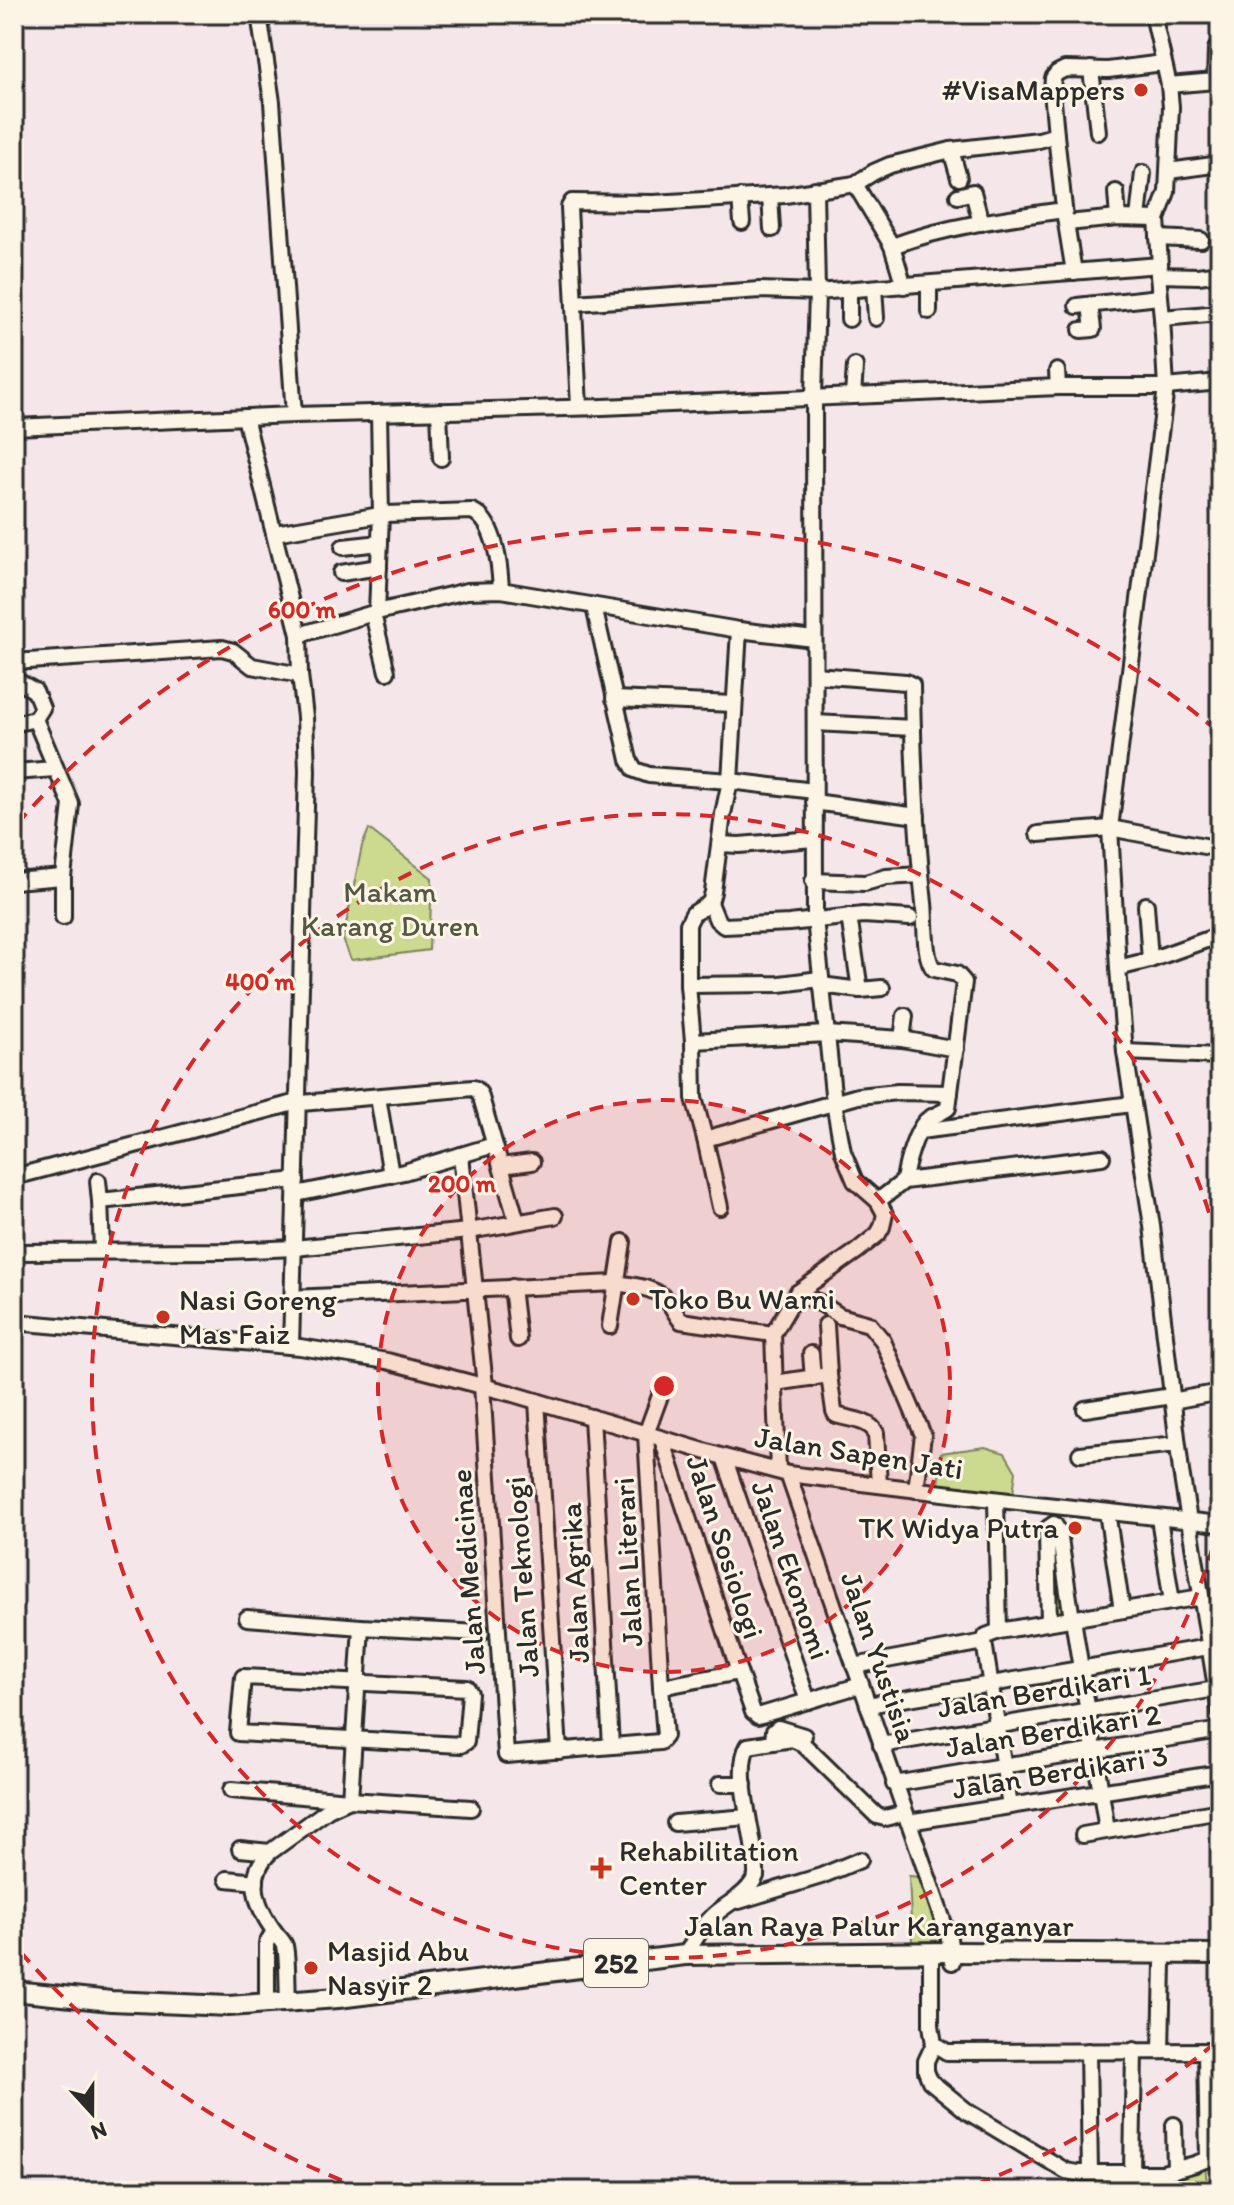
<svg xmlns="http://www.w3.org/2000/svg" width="1234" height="2205" viewBox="0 0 1234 2205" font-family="Itim,sans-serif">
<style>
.green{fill:#cbda8e;stroke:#7b825c;stroke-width:2}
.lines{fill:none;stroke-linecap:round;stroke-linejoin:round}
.minor-casing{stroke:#2b2b2b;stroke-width:20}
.major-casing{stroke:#2b2b2b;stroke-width:24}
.minor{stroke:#fcf5e5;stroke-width:14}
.major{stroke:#fcf5e5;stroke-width:18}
.ring{fill:none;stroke:#d62828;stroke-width:4;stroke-dasharray:14 10}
.poi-dot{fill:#c8321e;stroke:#fcf5e5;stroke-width:3}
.labels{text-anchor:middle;stroke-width:6;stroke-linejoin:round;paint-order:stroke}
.shield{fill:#fcf5e5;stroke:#6a6863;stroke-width:2}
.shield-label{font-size:28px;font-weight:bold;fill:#2b2b2b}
.poi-label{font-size:30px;fill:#2b2b2b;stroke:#fcf5e5;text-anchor:start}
.park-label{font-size:30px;fill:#535744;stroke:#fcf5e5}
.street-label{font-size:30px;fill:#2b2b2b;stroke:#fcf5e5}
.centre{fill:#d62828;stroke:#fcf5e5;stroke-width:4}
.ring-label{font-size:24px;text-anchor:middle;font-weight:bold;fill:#d62828;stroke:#fcf5e5;stroke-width:6;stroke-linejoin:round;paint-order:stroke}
</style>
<rect width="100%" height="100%" fill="#f4e6e9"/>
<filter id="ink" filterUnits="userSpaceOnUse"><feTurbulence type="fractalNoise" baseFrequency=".0125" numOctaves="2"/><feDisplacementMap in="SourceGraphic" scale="16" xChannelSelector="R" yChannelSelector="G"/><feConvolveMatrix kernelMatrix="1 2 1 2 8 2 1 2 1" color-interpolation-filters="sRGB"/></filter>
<g filter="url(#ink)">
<g class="green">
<polygon points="369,829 432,878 429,950 352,960 350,958 343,939 362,846"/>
<polygon points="985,1447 1005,1453 1016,1472 1013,1493 938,1486 941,1453"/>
<polygon points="1051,1527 1069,1616 1052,1619"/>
<polygon points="909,1876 922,1877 942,1941 912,1942"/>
<polygon points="1205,2166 1208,2191 1137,2191 1135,2184 1137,2178"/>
</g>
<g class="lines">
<defs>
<g id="minor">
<polyline points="259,14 272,102 294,415"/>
<polyline points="1091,69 1098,132"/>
<polyline points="1169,85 1215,81 1216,49 1220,44"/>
<polyline points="951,150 959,178"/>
<polyline points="1169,171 1220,164"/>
<polyline points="855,184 892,246 904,286"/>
<polyline points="1116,192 1118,218"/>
<polyline points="770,196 772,229"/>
<polyline points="958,196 973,192 981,223"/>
<polyline points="740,197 742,222"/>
<polyline points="1138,218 1143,173"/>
<polyline points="1067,223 1118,218 1157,219"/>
<polyline points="1158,238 1201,240"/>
<path d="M 892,246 C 947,226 1006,218 1064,210"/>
<polyline points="1074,272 1065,217 1056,135 1052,90 1053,78 1057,73 1065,69 1108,70 1163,63"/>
<polyline points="1158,275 1198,276 1220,273"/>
<polyline points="929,284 929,311"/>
<polyline points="874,288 876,318"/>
<polyline points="849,290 849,319"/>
<polyline points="574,303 760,290 817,292 815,189"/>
<polyline points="1077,306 1159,297"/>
<polyline points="1162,318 1220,313"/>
<polyline points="1081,330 1093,329 1090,305"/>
<polyline points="1057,371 1058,387"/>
<polyline points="853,396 855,366"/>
<polyline points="579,407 569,207 572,202 654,203 785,195 855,184 874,172 890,165 951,150 1039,140 1056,135"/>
<polyline points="439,411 441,458"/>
<polyline points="245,417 299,635 300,675 305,717 307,771 291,1346"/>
<polyline points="14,427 294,415 603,407 1058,387 1166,387 1220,382"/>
<path d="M 275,533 L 386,514 L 472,511 C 496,521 500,568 501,590"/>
<polyline points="343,547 380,543"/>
<polyline points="341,573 379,567"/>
<polyline points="594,607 629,760 635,770 649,775 730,781 814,791"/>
<polyline points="377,612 381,515 379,413"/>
<polyline points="373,614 387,672"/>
<polyline points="299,635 377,612 467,591 501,590 739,630 814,639"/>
<polyline points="14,662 222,648 233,651 252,666 300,675"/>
<path d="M 815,675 L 906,682 L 912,685 C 913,758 916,830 924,903 C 926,919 923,958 934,969 L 957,974 L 964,982 L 948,1108 C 941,1114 932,1115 926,1121 C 915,1132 906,1165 904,1181"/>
<polyline points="14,679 35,691 42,708 35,719 71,804 63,877 63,917"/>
<polyline points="614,699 734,704"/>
<polyline points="815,723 913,728"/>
<polyline points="14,724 35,719"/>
<polyline points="14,772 55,769"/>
<polyline points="814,802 917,816"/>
<polyline points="1038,834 1110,828 1166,387 1162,318 1158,275 1160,265 1157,219 1167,192 1171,107 1169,85 1153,14"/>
<polyline points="720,844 739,845 814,839"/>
<polyline points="1220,849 1110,828 1118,968 1125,1052 1152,1226 1181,1471 1220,1712"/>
<polyline points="14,881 63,877"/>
<polyline points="813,881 865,883 886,877 921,875"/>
<polyline points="1219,889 1220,893"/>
<polyline points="710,903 717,920 724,926 789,923 863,915 910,918"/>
<polyline points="1146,905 1150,960"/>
<polyline points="849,916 860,990"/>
<polyline points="1118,968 1150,960 1220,935"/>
<polyline points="688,985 780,984 820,979"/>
<polyline points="821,985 860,990 882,988"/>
<polyline points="902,1039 905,1016"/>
<polyline points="693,1041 827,1034 902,1039 956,1049"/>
<polyline points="1125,1052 1220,1056"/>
<polyline points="378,1097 391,1175"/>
<polyline points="920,1131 1132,1104"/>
<polyline points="705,1139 858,1096 898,1092 950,1093"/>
<polyline points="461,1155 494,1145"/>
<polyline points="1102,1157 904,1181 878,1201 855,1181 843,1152 834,1103 815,919 814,396 817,292 1160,265"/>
<polyline points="501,1166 532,1162"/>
<polyline points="14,1177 290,1104 473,1088 476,1089 480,1094 517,1222"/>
<polyline points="98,1181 100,1201 102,1250"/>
<polyline points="296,1194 404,1172 461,1155 485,1386"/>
<polyline points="100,1201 296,1180"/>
<polyline points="720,1207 705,1139 694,1098 693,1041 688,985 688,924 693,914 710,903 713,892 723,814 730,781 739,630"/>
<polyline points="14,1252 227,1251 294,1248 469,1231 555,1216"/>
<polyline points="512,1287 518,1339"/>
<polyline points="797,1293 822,1304 840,1316 869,1324 883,1341 923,1435 916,1490"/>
<path d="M 292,1298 L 615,1283 C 635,1286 658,1287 670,1304 C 674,1310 677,1316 681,1321 L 773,1334"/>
<polyline points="14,1322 300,1347 387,1361 513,1394 724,1457 788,1474 1009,1501 1220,1524"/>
<path d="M 826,1325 L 829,1375 L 834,1411 L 836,1415 C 849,1419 870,1420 876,1433 L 879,1485"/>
<polyline points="610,1326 623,1242"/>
<polyline points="811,1354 813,1378"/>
<polyline points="775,1383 829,1375"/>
<polyline points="482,1385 506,1755 660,1742 665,1736 661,1687 739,1672 753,1712 758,1716 861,1685"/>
<polyline points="537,1401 559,1751"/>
<polyline points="1172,1401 1220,1392"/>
<polyline points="1085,1409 1172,1396"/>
<polyline points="592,1417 611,1746"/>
<polyline points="662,1439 739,1672"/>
<polyline points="1080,1454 1177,1444"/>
<polyline points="724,1457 808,1701"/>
<polyline points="778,1471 773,1334 797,1293 857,1251 878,1234 882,1227 885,1214 878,1201"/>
<polyline points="788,1474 949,1938 952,1962"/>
<polyline points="996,1500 999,1631"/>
<polyline points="1107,1512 1122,1610"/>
<polyline points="1159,1518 1172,1602"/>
<polyline points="247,1618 361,1627 481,1633"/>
<polyline points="1073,1619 1107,1830"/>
<polyline points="1049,1622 1047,1533 1048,1528 1054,1524 1059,1532 1072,1619"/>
<polyline points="984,1642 1010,1806"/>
<polyline points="854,1666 984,1642 986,1636 999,1631 1201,1597"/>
<polygon points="243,1677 467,1688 470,1693 466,1742 461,1745 238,1733"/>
<polyline points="661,1687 646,1434 661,1393"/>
<polyline points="868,1705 1220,1645"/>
<polyline points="773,1742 774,1731 778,1728 804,1736"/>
<polyline points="881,1745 1216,1689"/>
<polyline points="720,1784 744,1784"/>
<polyline points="894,1784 1220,1730"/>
<polyline points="231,1790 350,1800 471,1808"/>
<polyline points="350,1800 361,1627"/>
<polyline points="908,1822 1220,1773"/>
<polyline points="675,1823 748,1817"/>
<polyline points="1083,1835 1220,1811"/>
<polyline points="240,1849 270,1852"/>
<polyline points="227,1879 256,1882"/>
<polyline points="739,1901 821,1876 860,1860"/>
<polyline points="931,1952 931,2025 934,2044 926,2061 926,2071 930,2081 968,2112 1066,2171 1077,2173 1163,2173 1195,2164 1220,2154"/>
<path d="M 685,1955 C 694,1942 701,1927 713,1916 C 728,1902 747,1896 756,1876 C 758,1844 732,1773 748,1746 L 792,1739 L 803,1744 L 877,1816 L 885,1818 L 905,1813"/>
<path d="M 288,2002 C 287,1987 288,1959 285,1946 C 283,1940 277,1936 274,1931 C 256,1906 245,1876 270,1852 L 328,1810 L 350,1800"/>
<polyline points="267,2004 267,1943 274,1931"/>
<polyline points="934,2044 947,2052 1220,2051"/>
<polyline points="1161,2050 1163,1964"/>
<polyline points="1088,2051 1090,2173"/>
<polyline points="1206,2051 1208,2160"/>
<polyline points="1174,2125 1175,2170"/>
<polyline points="1132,2174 1134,2050"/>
</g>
<polyline id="major" points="14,1991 111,2001 229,2006 338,1998 685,1955 952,1952 1220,1954"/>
</defs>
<use href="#minor" class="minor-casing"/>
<use href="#major" class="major-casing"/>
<use href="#minor" class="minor"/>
<use href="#major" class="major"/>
</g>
</g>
<circle cx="664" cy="1386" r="286" fill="#d62828" fill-opacity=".12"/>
<g class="ring">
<circle cx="664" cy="1386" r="286"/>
<path d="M1219 1524A572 572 0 1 1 1219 1248"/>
<path d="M1215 2043A857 857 0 0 1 964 2189M364 2189A857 857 0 0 1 17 1948M17 824A857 857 0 0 1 1215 729"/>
</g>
<g class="poi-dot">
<circle cx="1141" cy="90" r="8"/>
<circle cx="633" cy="1299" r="8"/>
<circle cx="163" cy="1317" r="8"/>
<circle cx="1075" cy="1528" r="8"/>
<path d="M597 1856h8v8h8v8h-8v8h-8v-8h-8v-8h8z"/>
<circle cx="311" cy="1968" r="8"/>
</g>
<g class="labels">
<rect class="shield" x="584" y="1939" width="64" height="48" rx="6"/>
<g class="shield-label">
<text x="616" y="1973">252</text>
</g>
<g class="poi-label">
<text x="1125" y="100" text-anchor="end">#VisaMappers</text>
<text x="649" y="1309">Toko Bu Warni</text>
<text x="179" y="1310">Nasi Goreng<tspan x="179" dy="34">Mas Faiz</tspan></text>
<text x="1059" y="1538" text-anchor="end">TK Widya Putra</text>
<text x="619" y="1861">Rehabilitation<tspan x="619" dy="34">Center</tspan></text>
<text x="327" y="1961">Masjid Abu<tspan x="327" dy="34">Nasyir 2</tspan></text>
</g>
<g class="park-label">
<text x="390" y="902">Makam<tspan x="390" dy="34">Karang Duren</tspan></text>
</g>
<g class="street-label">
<text transform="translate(859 1453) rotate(9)" y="10">Jalan Sapen Jati</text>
<text transform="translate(725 1547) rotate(72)" y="10">Jalan Sosiologi</text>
<text transform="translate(628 1562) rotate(-93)" y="10">Jalan Literari</text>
<text transform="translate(791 1570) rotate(71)" y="10">Jalan Ekonomi</text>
<text transform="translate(468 1572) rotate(-94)" y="10">Jalan Medicinae</text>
<text transform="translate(522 1577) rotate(-94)" y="10">Jalan Teknologi</text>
<text transform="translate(575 1583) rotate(-93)" y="10">Jalan Agrika</text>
<text transform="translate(879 1657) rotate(71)" y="10">Jalan Yustisia</text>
<text transform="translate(1044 1691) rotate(-9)" y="10">Jalan Berdikari 1</text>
<text transform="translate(1053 1731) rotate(-9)" y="10">Jalan Berdikari 2</text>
<text transform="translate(1060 1772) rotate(-9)" y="10">Jalan Berdikari 3</text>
<text x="879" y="1936">Jalan Raya Palur Karanganyar</text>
</g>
</g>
<circle cx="664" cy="1386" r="12" class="centre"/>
<g class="ring-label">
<text x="302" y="618">600 m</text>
<text x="260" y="990">400 m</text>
<text x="462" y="1192">200 m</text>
</g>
<rect width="1234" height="2205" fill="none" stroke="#fcf5e5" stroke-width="48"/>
<rect x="24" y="24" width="1186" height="2157" fill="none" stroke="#2b2b2b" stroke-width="3" filter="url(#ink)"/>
<g transform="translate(92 2113) rotate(159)" stroke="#fcf5e5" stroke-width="6" paint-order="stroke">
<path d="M0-6L14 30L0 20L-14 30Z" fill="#2b2b2b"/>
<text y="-12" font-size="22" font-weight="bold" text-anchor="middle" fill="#2b2b2b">N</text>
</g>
</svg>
